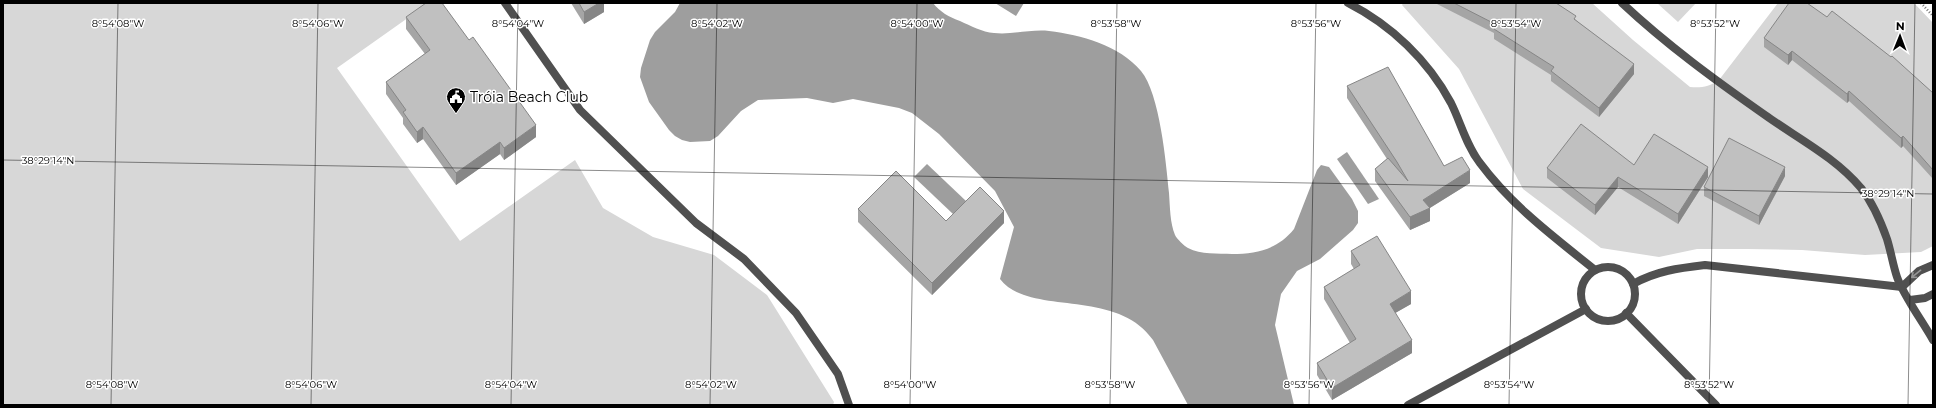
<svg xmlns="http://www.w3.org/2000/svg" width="1936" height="408" viewBox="0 0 1936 408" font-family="Montserrat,sans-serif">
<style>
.green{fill:#d7d7d7}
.water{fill:#9e9e9e}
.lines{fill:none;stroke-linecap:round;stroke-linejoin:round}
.path{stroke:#727272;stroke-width:2.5;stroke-dasharray:1 2;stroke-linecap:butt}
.minor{stroke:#505050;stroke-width:8}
.wall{fill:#a5a5a5}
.shaded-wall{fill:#868686}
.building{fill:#c0c0c0;stroke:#868686}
.oneway{stroke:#969696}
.ticks{fill:none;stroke:#000;stroke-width:1;stroke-opacity:0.45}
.labels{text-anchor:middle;stroke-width:3;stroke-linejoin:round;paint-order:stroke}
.poi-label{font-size:14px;fill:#000;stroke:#fff;text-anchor:start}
.ticks-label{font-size:10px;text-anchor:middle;fill:#000;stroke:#fff;stroke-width:3;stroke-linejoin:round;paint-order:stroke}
</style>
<rect width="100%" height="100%" fill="#fff"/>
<g class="green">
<polygon points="3,3 429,3 337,68 460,241 575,160 603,208 653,237 714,255 767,295 834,402 833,405 3,405"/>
<path d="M 1403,3 L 1592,3 L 1633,40 L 1690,87 C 1701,88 1709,87 1719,80 L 1778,3 L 1914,3 L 1933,23 L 1933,246 L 1921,252 L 1865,255 L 1802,250 L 1747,249 L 1697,249 L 1659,257 L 1601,248 L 1523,189 L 1459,69 L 1402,5 Z"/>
<polygon points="1657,3 1696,3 1678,22"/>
</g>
<g class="water">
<path d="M 680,3 L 933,3 C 940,12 949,17 960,21 C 971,26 982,32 994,33 C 1012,35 1031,29 1049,31 C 1081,35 1119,45 1141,71 C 1160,94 1166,163 1169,193 C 1170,207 1170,223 1175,235 C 1177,239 1184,246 1188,248 C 1201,255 1218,253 1232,254 C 1257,254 1278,249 1294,229 L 1317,170 L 1321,165 L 1329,167 L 1352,199 L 1358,211 L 1358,223 L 1353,230 L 1320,259 L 1297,271 L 1281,294 L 1275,325 L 1294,405 L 1188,405 L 1153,340 C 1116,287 1029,317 1000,279 L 1014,227 L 995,191 L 939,134 L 912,113 L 899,108 L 853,99 L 833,103 L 807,98 L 758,100 L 741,111 L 718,136 L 710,141 L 690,142 L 682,140 L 675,136 L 669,130 L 649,102 L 640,77 L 641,68 L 650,40 L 655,32 L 675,12 Z"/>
<polygon points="995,3 1024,3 1016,16"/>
<polygon points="1347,152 1379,199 1368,204 1337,159"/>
<polygon points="927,164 966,201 953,214 914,177"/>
</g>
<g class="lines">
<polyline class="path" points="1921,3 1933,16"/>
<g class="minor">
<polyline points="505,3 580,110 696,223 744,259 796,313 838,374 849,405"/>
<path d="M 1348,3 C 1391,25 1428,60 1451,103 C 1461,123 1466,145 1480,163 C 1512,206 1554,237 1595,270"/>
<path d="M 1622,3 C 1667,45 1715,80 1765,115 C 1797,138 1835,157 1861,188 C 1872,202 1881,222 1887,239 C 1891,252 1893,265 1897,277 C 1903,295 1923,322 1933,340"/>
<circle cx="1608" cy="294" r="27"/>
<path d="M 1633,284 C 1656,271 1679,268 1705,265 L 1902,287 L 1919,271 L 1933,265"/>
<polyline points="1910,300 1925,298 1933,294"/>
<polyline points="1626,313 1716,405"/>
<polyline points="1408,405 1586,309"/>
</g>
</g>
<g class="wall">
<polygon points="571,3 604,3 604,12 584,24"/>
<polygon points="1435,3 1556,3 1576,20 1634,74 1599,117 1551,81 1551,75 1494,39 1494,33"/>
<polygon points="406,17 536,137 504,160 500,154 456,185 423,139 417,143 403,124 403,118 386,94 386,82 425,54 406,29"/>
<polygon points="1764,38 1933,93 1933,179 1903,146 1901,148 1849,101 1847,103 1792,60 1788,65 1764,47"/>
<polygon points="1347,86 1444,166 1470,183 1430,208 1430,221 1410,230 1375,181 1375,169 1387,159 1347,98"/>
<polygon points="1634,165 1708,177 1678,224 1618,187 1595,215 1547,178 1547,168"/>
<polygon points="1785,176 1759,225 1704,196 1704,187"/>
<polygon points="858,209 946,221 1004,223 932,295 858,222"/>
<polygon points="1351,251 1411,304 1395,313 1412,353 1332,400 1317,375 1317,363 1350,343 1324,299 1324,287 1354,269 1351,264"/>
</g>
<g class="shaded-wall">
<polygon points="599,3 604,3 604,12 584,24 584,12"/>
<polygon points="1792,51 1792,60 1788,65 1788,55"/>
<polygon points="1634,64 1634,74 1599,117 1599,108"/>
<polygon points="1849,91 1849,101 1847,103 1847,94"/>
<polygon points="536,125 536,137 504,160 504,148"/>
<polygon points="423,127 423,139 417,143 417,132"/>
<polygon points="1903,136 1903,146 1901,148 1901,138"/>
<polygon points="500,142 500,154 456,185 456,173"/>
<polygon points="1708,167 1708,177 1678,224 1678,214"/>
<polygon points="1785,167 1785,176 1759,225 1759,216"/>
<polygon points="1470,170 1470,183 1428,209 1430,208 1430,221 1410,230 1410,217 1423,200"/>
<polygon points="1618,177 1618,187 1595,215 1595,205"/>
<polygon points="1004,211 1004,223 932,295 932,283"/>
<polygon points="1411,291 1411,304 1390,316 1390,304"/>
<polygon points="1412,340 1412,353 1332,400 1332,388"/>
</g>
<g class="building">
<polygon points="426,3 442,3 469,40 473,37 536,125 504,148 500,142 456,173 423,127 417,132 403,112 406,110 386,82 430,50 406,17"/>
<polygon points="579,3 599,3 584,12"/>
<polygon points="1454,3 1556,3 1576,16 1574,19 1634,64 1599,108 1551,71 1554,67 1494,29 1497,25"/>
<polygon points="1789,3 1807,3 1827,17 1832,11 1891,57 1892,56 1933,93 1933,170 1903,136 1901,138 1849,91 1847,94 1792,51 1788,55 1764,38"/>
<polygon points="1388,67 1444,166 1462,157 1470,170 1423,200 1430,208 1410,217 1375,169 1388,158 1408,181 1397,162 1347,86"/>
<polygon points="1581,124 1634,165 1654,134 1708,167 1678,214 1618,177 1595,205 1547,168"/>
<polygon points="1729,138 1785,167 1759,216 1704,187"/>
<polygon points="896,171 946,221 980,187 1004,211 932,283 858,209"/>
<polygon points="1377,236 1411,291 1390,304 1412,340 1332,388 1317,363 1356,339 1324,287 1360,265 1351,251"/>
</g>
<defs><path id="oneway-shaft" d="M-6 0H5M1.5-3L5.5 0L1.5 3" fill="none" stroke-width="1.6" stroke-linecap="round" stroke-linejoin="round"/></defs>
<use class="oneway" href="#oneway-shaft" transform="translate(1916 274) rotate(141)"/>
<path class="ticks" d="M 3,160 L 1933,194M 111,405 L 118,3M 311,405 L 318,3M 511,405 L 518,3M 710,405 L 717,3M 910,405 L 917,3M 1110,405 L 1117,3M 1309,405 L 1316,3M 1509,405 L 1516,3M 1709,405 L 1716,3M 1908,405 L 1915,3"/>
<defs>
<symbol id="civic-pin" viewBox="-11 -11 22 30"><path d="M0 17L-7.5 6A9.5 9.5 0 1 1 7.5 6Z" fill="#000" stroke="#fff"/><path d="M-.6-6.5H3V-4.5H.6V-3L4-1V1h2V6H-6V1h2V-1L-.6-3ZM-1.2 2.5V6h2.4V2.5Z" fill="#fff"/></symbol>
</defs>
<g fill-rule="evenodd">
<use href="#civic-pin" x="445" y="86" width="22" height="30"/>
</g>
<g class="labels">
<g class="poi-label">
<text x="470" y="102">Tróia Beach Club</text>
</g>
</g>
<g class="ticks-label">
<text x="118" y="27">8°54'08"W</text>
<text x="318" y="27">8°54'06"W</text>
<text x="518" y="27">8°54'04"W</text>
<text x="717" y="27">8°54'02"W</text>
<text x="917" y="27">8°54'00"W</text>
<text x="1116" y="27">8°53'58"W</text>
<text x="1316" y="27">8°53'56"W</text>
<text x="1516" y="27">8°53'54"W</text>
<text x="1715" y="27">8°53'52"W</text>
<text x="48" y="164">38°29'14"N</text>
<text x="1888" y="197">38°29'14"N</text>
<text x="112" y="388">8°54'08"W</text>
<text x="311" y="388">8°54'06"W</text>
<text x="511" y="388">8°54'04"W</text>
<text x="711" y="388">8°54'02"W</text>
<text x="910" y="388">8°54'00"W</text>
<text x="1110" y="388">8°53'58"W</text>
<text x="1309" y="388">8°53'56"W</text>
<text x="1509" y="388">8°53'54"W</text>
<text x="1709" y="388">8°53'52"W</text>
</g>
<rect width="1936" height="408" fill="none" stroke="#000000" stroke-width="8"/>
<g transform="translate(1900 36) rotate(1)" stroke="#ffffff" stroke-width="3" paint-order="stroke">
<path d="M0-3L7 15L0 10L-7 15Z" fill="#000000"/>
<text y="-6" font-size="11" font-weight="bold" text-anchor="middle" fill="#000000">N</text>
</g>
</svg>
